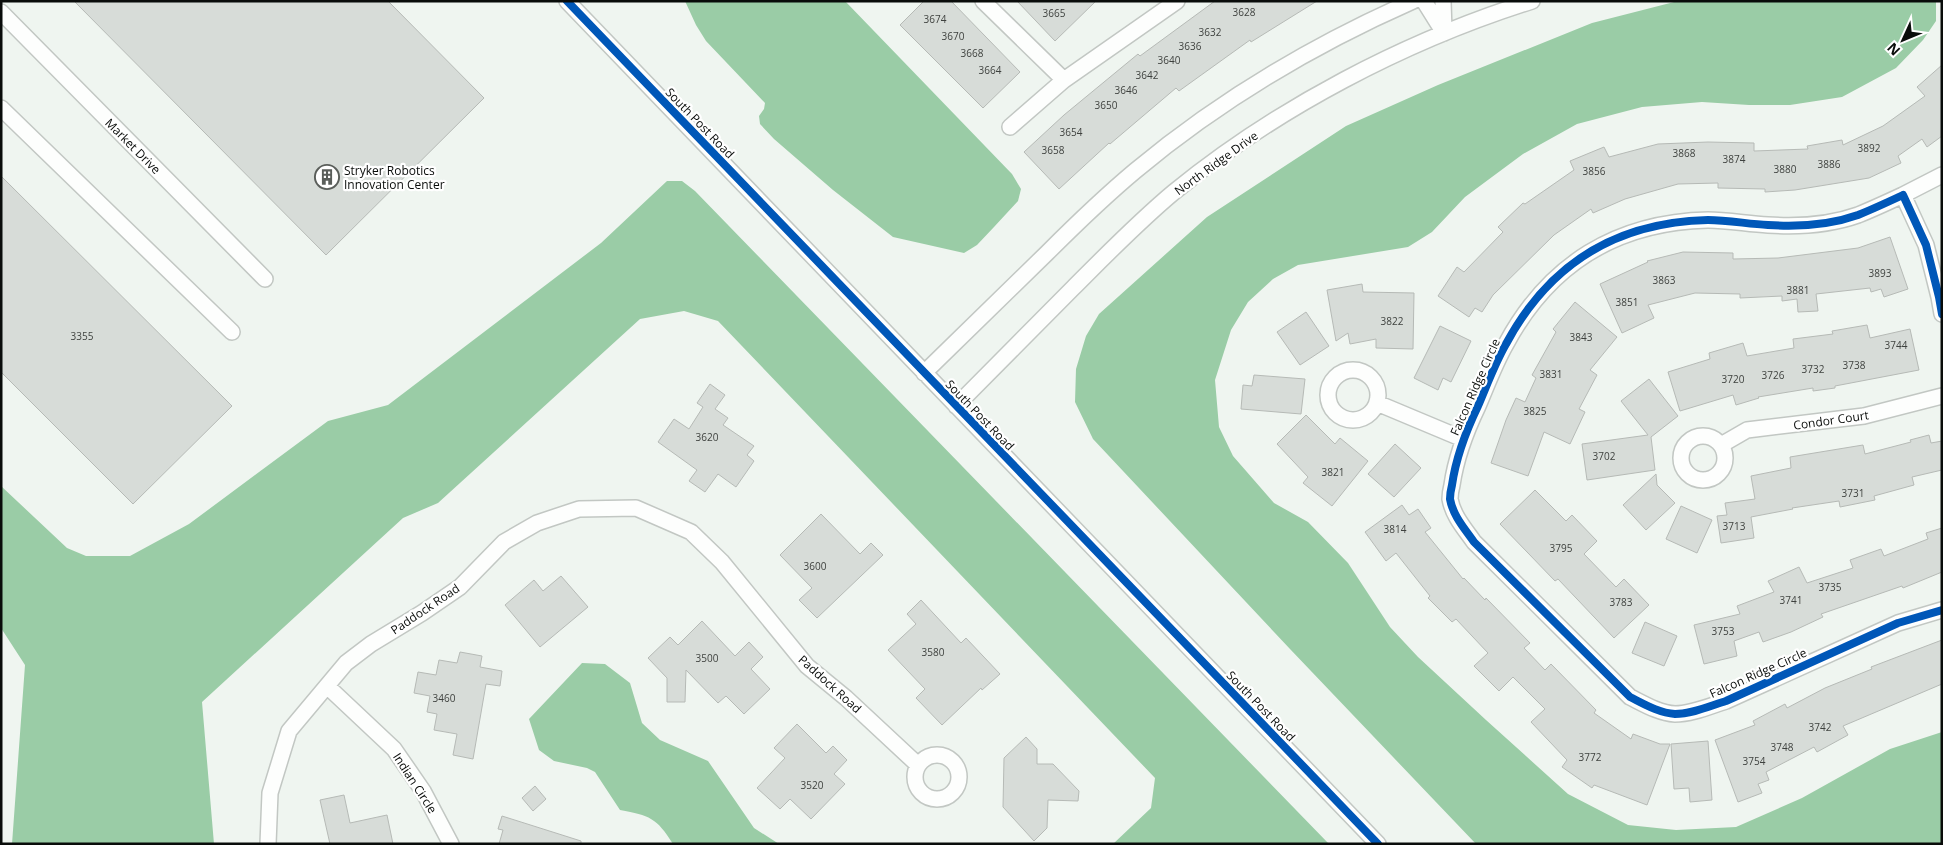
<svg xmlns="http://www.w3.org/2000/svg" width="1943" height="845" font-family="'Open Sans',sans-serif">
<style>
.water{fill:#9acca6}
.building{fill:#d7dcd8;stroke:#b6bab6}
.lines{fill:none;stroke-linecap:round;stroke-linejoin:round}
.minor-casing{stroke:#c2c7c3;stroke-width:18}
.minor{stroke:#fdfefd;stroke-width:15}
.cycleway-casing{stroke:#fff;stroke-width:11}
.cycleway{stroke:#0057b8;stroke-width:8}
.labels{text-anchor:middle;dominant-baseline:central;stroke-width:4.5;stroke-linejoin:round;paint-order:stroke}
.number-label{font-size:10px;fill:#3e413e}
.street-label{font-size:12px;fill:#090c0a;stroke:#fff}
.poi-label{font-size:12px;fill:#090c0a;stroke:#fff;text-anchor:start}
</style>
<rect width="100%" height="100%" fill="#eff5f0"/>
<path class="water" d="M685,1H845L1012,174L1021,189L1018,201L994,227L977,245L964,253L893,237L833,190L774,139L760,124L759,116L764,109L765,103L706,41L696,25Z
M1678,1H1936V21L1923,40L1896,68L1842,97L1790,105H1749L1702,102L1642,107L1577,124L1523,154L1465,197L1432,232L1408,247L1298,265L1273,279L1248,302L1231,330L1215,380L1219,427L1233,456L1274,503L1308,522L1348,563L1390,627L1418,657L1486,720L1568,794L1628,825L1676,830L1736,827L1802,798L1890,749L1942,732V844H1476L1290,649L1093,439L1075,402L1076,369L1086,336L1099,314L1207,217L1346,126L1438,85L1592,23Z
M667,181H682L695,191L1329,844H1113L1151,808L1155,778L718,321L684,311L640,319L438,503L403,518L202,702L214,844H12L25,665L1,628V486L67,548L86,556H130L189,524L328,421L388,405L601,243Z
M582,663L605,664L630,683L642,723L660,740L708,761L754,828L779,844H673C656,817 650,816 620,810L595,772L587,768L554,761L539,750L529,719Z"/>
<path class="building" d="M74,1H388L484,98L326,255Z
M924,1H951L1020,72L983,108L900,25Z
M1017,1H1096L1055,41Z
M1215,1H1317L1251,42L1250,40L1179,91L1176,88L1110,144L1109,143L1059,189L1024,152L1064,115L1138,54L1140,56Z
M1942,65V136L1927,147L1922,139L1898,156L1901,163L1869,178L1795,190L1765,192V189L1718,188V183L1678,184L1625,199L1593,213L1591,209L1554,235L1493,295L1482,312L1475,308L1469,317L1438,296L1457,267L1464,272L1503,232L1498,227L1523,203L1525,204L1574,170L1570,161L1604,147L1609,157L1658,144L1708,142L1754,143V151L1808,149L1807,146L1842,140L1843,145L1883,126L1925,96L1917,87Z
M1,176L232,406L133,504L1,372Z
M1890,237L1908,289L1884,297L1881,289L1871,292L1870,288L1816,294L1818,311L1798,312L1797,299L1782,301V296L1740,298V294L1695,293L1648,305L1654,318L1622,333L1600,284L1648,262L1647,261L1683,252L1733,253V259L1778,258L1858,248Z
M1362,284L1363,292L1414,293L1413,349L1376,348V339L1350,344L1348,333L1336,341L1327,290Z
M1575,302L1617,337L1590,370L1597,375L1579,409L1585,412L1570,444L1544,432L1528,476L1491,463L1506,420L1516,398L1525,402L1536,378L1532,375L1556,332L1553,329Z
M1306,312L1329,346L1300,365L1277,332Z
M1867,325L1870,338L1910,329L1919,370L1835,386V388L1813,391V388L1758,397L1759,398L1736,405L1733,395L1680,411L1668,372L1710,359L1709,353L1743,343L1747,356L1794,348L1793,339L1833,334L1832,331Z
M1440,326L1471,341L1451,382L1443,378L1438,390L1414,378Z
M1254,375L1305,379L1301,414L1241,409L1243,385L1252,386Z
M1649,379L1678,416L1651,437L1655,470L1587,480L1582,444L1648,435L1621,401Z
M710,384L725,395L715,409L728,418L723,425L754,446L747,455L754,461L736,487L718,474L705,492L689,481L697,470L658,442L674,419L689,429L703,407L697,403Z
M1306,415L1335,444L1340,438L1368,461L1332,506L1303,483L1308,477L1277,444Z
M1929,435L1931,443L1942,441V470L1912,477L1914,485L1874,496L1875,500L1840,507L1839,501L1792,508L1793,509L1751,517L1754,538L1721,543L1717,516L1727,515L1725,503L1755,499L1751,476L1791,468L1790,457L1863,445L1865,454L1911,442L1910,440Z
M1395,444L1421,468L1394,497L1368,474Z
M1656,474L1657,485L1675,503L1646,530L1623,505Z
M1535,490L1566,521L1572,515L1597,541L1584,554L1616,587L1624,579L1649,605L1614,638L1558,579L1555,581L1500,524Z
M1402,505L1409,515L1418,509L1431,528L1425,532L1463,579L1464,578L1485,600L1486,598L1530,643L1524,648L1545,670L1551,664L1596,710L1594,713L1631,739L1633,734L1660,744H1670L1647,805L1594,785L1592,788L1562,767L1567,760L1531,722L1545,709L1513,677L1499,691L1474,666L1488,653L1456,619L1452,622L1428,598L1430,596L1396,553L1386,561L1365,532Z
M1681,506L1712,520L1697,553L1666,539Z
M821,514L860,554L871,543L883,555L817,618L799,600L812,588L780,555Z
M1942,528V572L1903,588L1902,586L1821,614L1823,617L1791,632L1763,642L1759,632L1734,641L1737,656L1704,664L1694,625L1740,614L1737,606L1774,592L1768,581L1799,567L1807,583L1853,568L1850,560L1881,549L1884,556L1928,539L1926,533Z
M561,576L588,607L540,647L505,605L534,580L543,591Z
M921,600L961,643L966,638L1000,674L982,690L981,688L942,725L916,698L925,689L888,650L916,624L907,614Z
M702,621L735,656L749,642L763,657L751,669L770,689L744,714L726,696L718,703L686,670L685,702H667V678L648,658L670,637L678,645Z
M1645,622L1677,636L1664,666L1632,653Z
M1942,640V684L1843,726L1848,735L1817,752L1814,747L1766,772L1769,780L1758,784L1762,793L1738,802L1715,740L1755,725L1753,721L1785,704L1787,708L1825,688L1872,669L1871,667Z
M460,652L482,656L480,667L502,671L500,686L486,684L473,759L453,755L457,734L434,730L437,714L427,712L430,696L414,693L418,672L436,675L439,660L457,663Z
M797,724L826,753L833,746L847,760L834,774L845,784L811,819L790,799L780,809L757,788L785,758L774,748Z
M1026,737L1037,749V764H1053L1079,791L1078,801L1048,800L1047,828L1034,841L1003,807L1004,758Z
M1708,741L1712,800L1690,802L1689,788L1674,789L1671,744Z
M535,786L546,799L533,811L522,798Z
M344,795L350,823L387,815L393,844H330L320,800Z
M502,816L581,841V844H499L503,830L498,829Z"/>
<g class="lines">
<defs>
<path id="minor" d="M567,1L1378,844
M983,1L1064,80
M1424,1L1444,33
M1443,1L1444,32
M1,12L265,279
M1,108L232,332
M1010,127L1064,80L1177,1
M1903,195L1942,175
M1942,314L1939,297L1926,245L1903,195C1888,202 1873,209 1858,215C1830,225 1798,227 1768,225C1748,224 1728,220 1708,220C1617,222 1549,264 1506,344C1495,363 1487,385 1478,406C1466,431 1456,457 1452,485C1451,489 1450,495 1450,499C1453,516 1465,529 1474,542L1630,697C1644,704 1659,713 1675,714C1692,714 1710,706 1726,701L1898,623L1942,610
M1328 395a25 25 0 1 1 50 0a25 25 0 1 1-50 0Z
M924,373C965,333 1006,293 1047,253C1075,225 1104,197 1135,171C1219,101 1313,45 1413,1
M1377,403L1463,439
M956,406C995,367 1034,327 1073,288C1106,255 1138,222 1174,192C1277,108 1405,41 1532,1
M1681 458a22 22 0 1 1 44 0a22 22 0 1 1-44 0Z
M1721,445L1747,430L1864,416L1942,396
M327,686L394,749L423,791L451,844
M915 777a22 22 0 1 1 44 0a22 22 0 1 1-44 0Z
M268,844L270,793L289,731L346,663L371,644L422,613L460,587L504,542L537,523L579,509L636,508L691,532L722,562L807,666L846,698L918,765"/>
</defs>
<use href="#minor" class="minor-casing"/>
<use href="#minor" class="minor"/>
<defs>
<path id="cycleway" d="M567,1L1378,844
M1942,314L1939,297L1926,245L1903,195C1888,202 1873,209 1858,215C1830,225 1798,227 1768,225C1748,224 1728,220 1708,220C1617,222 1549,264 1506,344C1495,363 1487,385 1478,406C1466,431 1456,457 1452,485C1451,489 1450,495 1450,499C1453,516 1465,529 1474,542L1630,697C1644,704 1659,713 1675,714C1692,714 1710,706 1726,701L1898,623L1942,610"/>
</defs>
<use href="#cycleway" class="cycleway-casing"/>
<use href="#cycleway" class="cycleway"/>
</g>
<defs>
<symbol id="building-ring" viewBox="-11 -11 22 22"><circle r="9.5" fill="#fff" stroke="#5a5e5a" stroke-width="1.5"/><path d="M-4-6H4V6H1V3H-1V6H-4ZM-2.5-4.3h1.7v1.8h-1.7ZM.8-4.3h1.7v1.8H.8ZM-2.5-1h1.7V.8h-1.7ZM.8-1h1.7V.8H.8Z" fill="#5a5e5a"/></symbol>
</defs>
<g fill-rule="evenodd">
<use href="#building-ring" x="313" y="163" width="28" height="28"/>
</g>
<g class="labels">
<g class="number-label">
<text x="1244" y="12">3628</text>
<text x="1054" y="13">3665</text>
<text x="935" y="19">3674</text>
<text x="1210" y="32">3632</text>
<text x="953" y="36">3670</text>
<text x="1190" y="46">3636</text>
<text x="972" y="53">3668</text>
<text x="1169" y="60">3640</text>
<text x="990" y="70">3664</text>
<text x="1147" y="75">3642</text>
<text x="1126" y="90">3646</text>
<text x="1106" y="105">3650</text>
<text x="1071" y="132">3654</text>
<text x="1869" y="148">3892</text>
<text x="1053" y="150">3658</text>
<text x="1684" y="153">3868</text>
<text x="1734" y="159">3874</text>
<text x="1829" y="164">3886</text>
<text x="1785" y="169">3880</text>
<text x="1594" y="171">3856</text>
<text x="1880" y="273">3893</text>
<text x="1664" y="280">3863</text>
<text x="1798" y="290">3881</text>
<text x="1627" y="302">3851</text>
<text x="1392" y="321">3822</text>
<text x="82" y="336">3355</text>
<text x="1581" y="337">3843</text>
<text x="1896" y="345">3744</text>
<text x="1854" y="365">3738</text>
<text x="1813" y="369">3732</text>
<text x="1551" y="374">3831</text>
<text x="1773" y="375">3726</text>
<text x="1733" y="379">3720</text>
<text x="1535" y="411">3825</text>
<text x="707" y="437">3620</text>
<text x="1604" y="456">3702</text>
<text x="1333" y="472">3821</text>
<text x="1853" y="493">3731</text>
<text x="1734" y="526">3713</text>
<text x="1395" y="529">3814</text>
<text x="1561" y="548">3795</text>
<text x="815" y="566">3600</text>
<text x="1830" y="587">3735</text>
<text x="1791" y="600">3741</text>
<text x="1621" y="602">3783</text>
<text x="1723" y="631">3753</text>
<text x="933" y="652">3580</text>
<text x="707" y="658">3500</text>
<text x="444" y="698">3460</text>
<text x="1820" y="727">3742</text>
<text x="1782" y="747">3748</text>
<text x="1590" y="757">3772</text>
<text x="1754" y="761">3754</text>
<text x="812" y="785">3520</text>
</g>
<g class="street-label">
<text transform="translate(700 123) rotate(46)">South Post Road</text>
<text transform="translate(133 146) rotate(45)">Market Drive</text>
<text transform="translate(1216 163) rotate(-36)">North Ridge Drive</text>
<text transform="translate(1475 387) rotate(-66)">Falcon Ridge Circle</text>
<text transform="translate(980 415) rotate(46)">South Post Road</text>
<text transform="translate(1831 420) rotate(-8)">Condor Court</text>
<text transform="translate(425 609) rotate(-34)">Paddock Road</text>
<text transform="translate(1758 673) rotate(-24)">Falcon Ridge Circle</text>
<text transform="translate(830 684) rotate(42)">Paddock Road</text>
<text transform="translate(1261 706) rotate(46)">South Post Road</text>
<text transform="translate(415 783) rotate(57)">Indian Circle</text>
</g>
<g class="poi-label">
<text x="344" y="170">Stryker Robotics<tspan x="344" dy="14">Innovation Center</tspan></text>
</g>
</g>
<rect width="1943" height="845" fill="none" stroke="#090c0a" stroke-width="5"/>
<g transform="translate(1903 40) rotate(226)" stroke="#ffffff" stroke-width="4" paint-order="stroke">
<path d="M0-4L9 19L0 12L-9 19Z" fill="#090c0a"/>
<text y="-8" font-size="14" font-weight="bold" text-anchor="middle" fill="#090c0a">N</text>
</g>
</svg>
